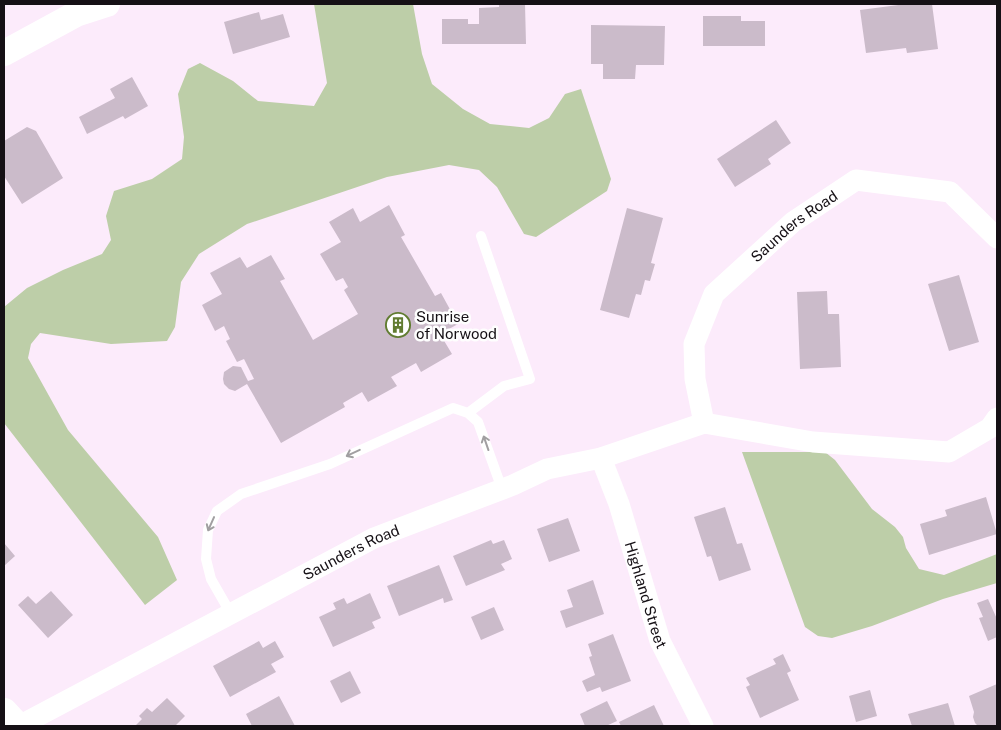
<svg xmlns="http://www.w3.org/2000/svg" width="1001" height="730" font-family="'Public Sans',sans-serif">
<style>
.green{fill:#bdcea8}
.building{fill:#cbbbca}
.lines{fill:none;stroke-linecap:round;stroke-linejoin:round}
.service{stroke:#fff;stroke-width:10}
.minor{stroke:#fff;stroke-width:21}
.tertiary{stroke:#fff;stroke-width:26}
.secondary{stroke:#fff;stroke-width:28}
.oneway{stroke:#a19fa1}
.labels{text-anchor:middle;dominant-baseline:central;stroke-width:5;stroke-linejoin:round;paint-order:stroke}
.street-label{font-size:15px;fill:#151015;stroke:#fefefe}
.poi-label{font-size:15px;fill:#151015;stroke:#fefefe;text-anchor:start}
</style>
<rect width="100%" height="100%" fill="#fcebfb"/>
<path class="green" d="M314,4H413L422,54L432,84L463,109L490,124L529,128L549,118L565,94L581,89L611,179L607,191L536,237L524,234L497,187L479,170L449,165L387,177L247,224L199,254L181,282L175,327L167,341L111,344L40,333L31,344L28,358L68,430L158,537L177,580L145,605L4,423V307L27,288L63,270L102,254L111,240L106,216L114,191L152,179L182,159L184,137L178,94L188,69L200,63L233,81L258,101L314,106L327,83Z
M742,452H825L835,460L872,509L895,527L903,537L906,548L919,569L944,575L997,554V583L943,599L872,626L832,638L818,636L805,627Z"/>
<path class="building" d="M499,4H525L526,44H442V19H468V24H479V8L499,7Z
M906,4H932L938,49L907,53L906,48L866,53L860,10Z
M259,12L261,20L283,14L290,37L233,54L224,22Z
M703,16H741V21H765V46H703Z
M591,25L665,26L664,65H636L635,79H603V64H591Z
M132,77L148,106L125,119L123,116L87,134L79,117L115,98L110,89Z
M776,120L791,143L768,159L771,164L735,187L717,159Z
M27,127L36,131L63,178L22,204L4,176V141Z
M389,205L405,235L401,237L435,296L441,293L458,324L440,334L452,354L421,372L416,363L391,377L397,386L368,402L362,392L343,403L345,407L281,443L247,384L235,391L229,389L224,384L223,379L224,372L233,366L241,367L248,381L254,379L244,359L237,362L226,341L230,339L224,326L215,331L202,305L222,294L210,273L240,257L247,268L271,255L285,279L280,281L313,340L358,314L344,290L348,287L343,278L336,281L320,254L341,242L329,222L353,208L360,222Z
M627,208L663,218L651,263L655,264L650,281L645,280L641,295L636,294L629,318L600,310Z
M959,275L979,342L949,351L928,284Z
M827,291L828,314H839L841,367L800,369L797,292Z
M986,497L997,534L929,555L920,524L947,516L945,510Z
M725,507L737,544L742,543L751,570L719,581L711,556L707,557L694,517Z
M568,518L580,551L549,562L537,529Z
M491,540L493,544L504,540L512,559L501,564L505,570L466,586L453,556Z
M4,543L15,556L4,566Z
M439,565L453,600L444,603L443,598L399,616L387,586Z
M593,580L604,614L566,628L560,611L573,607L567,590Z
M51,591L73,615L48,638L18,605L28,596L36,604Z
M370,593L381,618L372,622L375,628L333,647L319,617L336,609L333,603L344,598L347,604Z
M988,599L997,619V637L988,641L979,618L983,617L977,603Z
M494,607L504,630L481,640L471,617Z
M613,634L631,681L602,692L600,687L587,692L582,681L595,675L589,657L592,656L588,644Z
M259,641L263,648L275,641L284,657L271,664L276,672L230,697L213,666Z
M783,654L791,671L787,673L799,700L760,718L746,687L750,685L746,678L776,664L773,659Z
M350,671L361,693L341,703L330,681Z
M997,684V726H978L975,723L973,717L974,712L969,696Z
M870,690L877,716L856,722L849,696Z
M279,696L295,726H252L246,714Z
M167,698L185,716L175,726H135L142,719L139,716L147,708L152,712Z
M607,701L617,721L606,726H585L580,714Z
M948,703L955,726H912L908,714Z
M654,705L664,726H621L619,722Z"/>
<g class="lines">
<path class="service" d="M468,413L504,386L530,379L481,236
M231,614L211,579L206,559L208,530L217,511L241,494L330,464L453,408L468,413L478,422L502,489"/>
<g class="minor">
<path id="s1" d="M704,423L695,379L694,344L714,294L793,222L856,180L950,192L997,238"/>
<path id="s2" d="M601,458L619,504L660,641L703,726"/>
<path id="s3" d="M19,726L374,538L513,485L547,469L601,458L704,423L813,442L949,452L990,428L997,418"/>
</g>
<path class="tertiary" d="M4,53L76,14L107,4"/>
<path class="secondary" d="M4,712L17,726"/>
</g>
<defs><path id="oneway-shaft" d="M-6 0H5M1.5-3L5.5 0L1.5 3" fill="none" stroke-width="1.6" stroke-linecap="round" stroke-linejoin="round" transform="scale(1.25)"/></defs>
<g class="oneway">
<use href="#oneway-shaft" transform="translate(486 443) rotate(-109)"/>
<use href="#oneway-shaft" transform="translate(353 453) rotate(155)"/>
<use href="#oneway-shaft" transform="translate(211 524) rotate(114)"/>
</g>
<defs>
<symbol id="building-ring" viewBox="-11 -11 22 22"><circle r="9.5" fill="#fefefe" stroke="#617c31" stroke-width="1.5"/><path d="M-4-6H4V6H1V3H-1V6H-4ZM-2.5-4.3h1.7v1.8h-1.7ZM.8-4.3h1.7v1.8H.8ZM-2.5-1h1.7V.8h-1.7ZM.8-1h1.7V.8H.8Z" fill="#617c31"/></symbol>
</defs>
<g fill-rule="evenodd">
<use href="#building-ring" x="384" y="311" width="28" height="28"/>
</g>
<g class="labels">
<g class="street-label">
<text stroke="none"><textPath href="#s1" startOffset="239">Saunders Road</textPath></text>
<text stroke="none"><textPath href="#s3" startOffset="375">Saunders Road</textPath></text>
<text stroke="none"><textPath href="#s2" startOffset="144">Highland Street</textPath></text>
</g>
<g class="poi-label">
<text x="416" y="316">Sunrise<tspan x="416" dy="17">of Norwood</tspan></text>
</g>
</g>
<rect width="1001" height="730" fill="none" stroke="#151015" stroke-width="10"/>
</svg>
